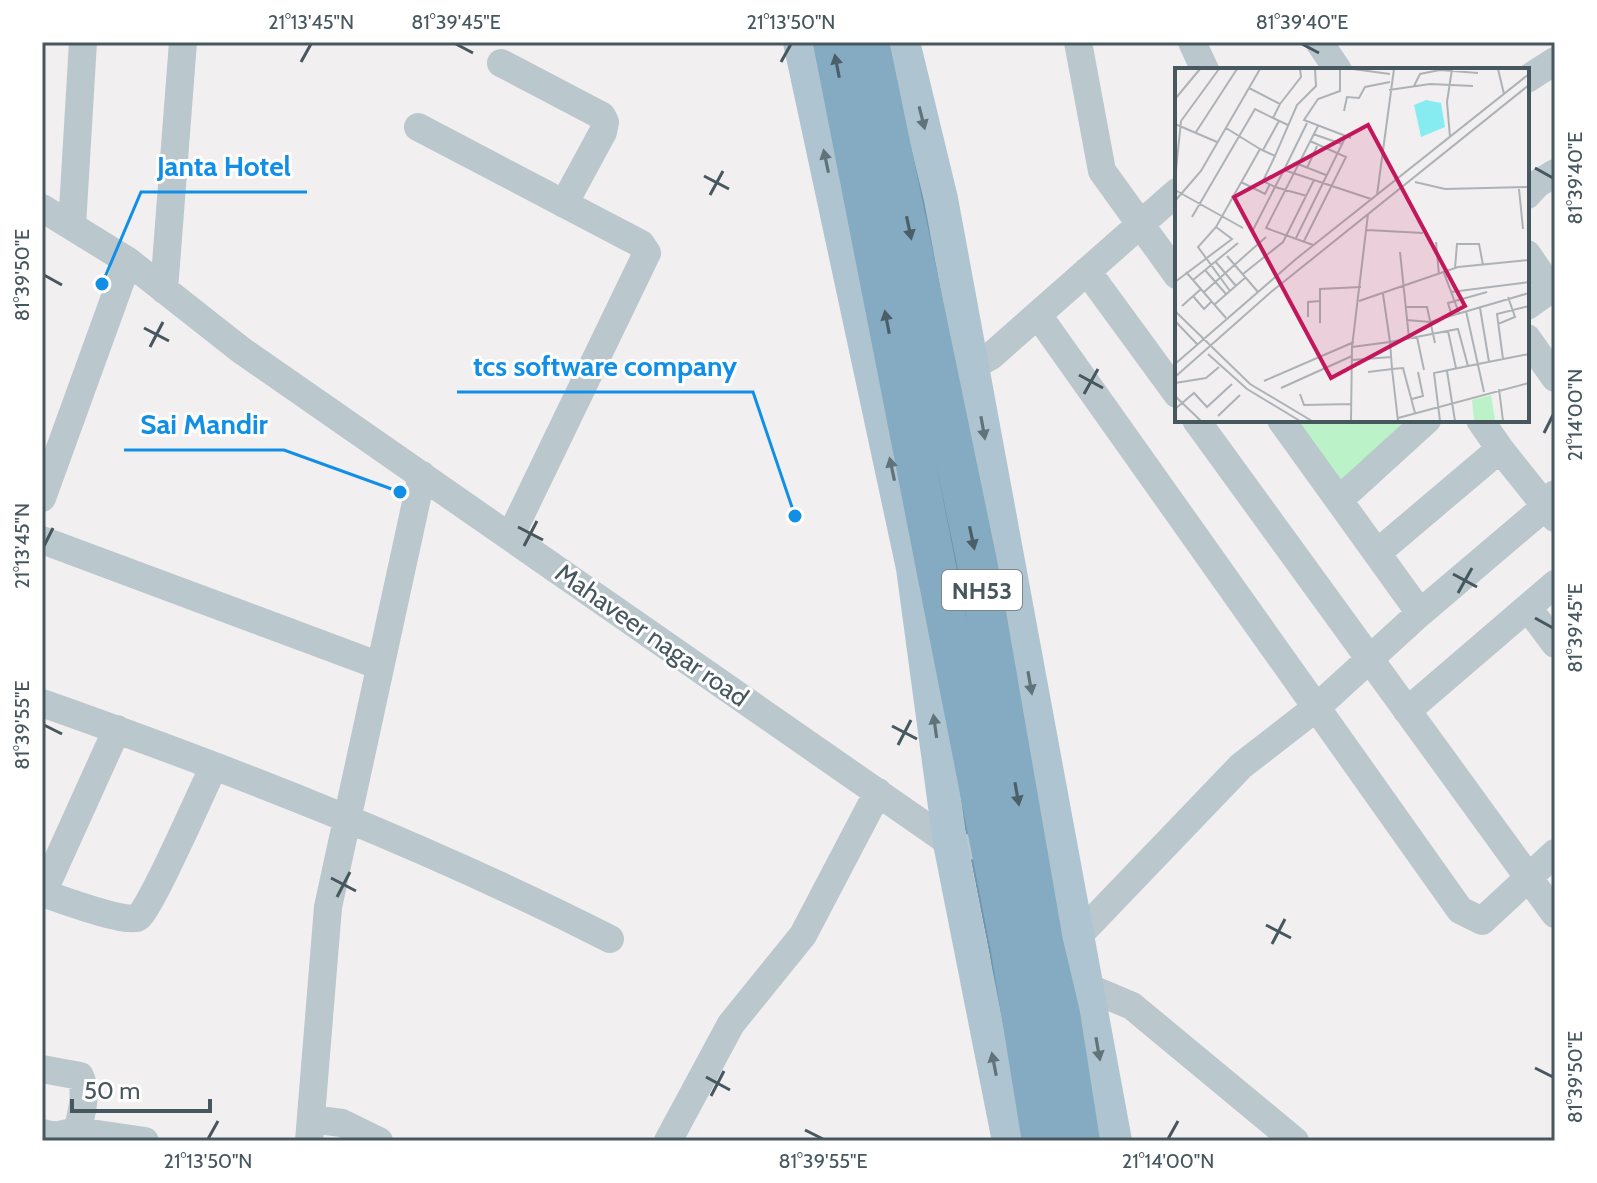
<svg xmlns="http://www.w3.org/2000/svg" width="1597" height="1183" font-family="Cabin,sans-serif">
<style>
.green{fill:#bbf2c8}
.lines{fill:none;stroke-linecap:round;stroke-linejoin:round}
.highway-casing{stroke:#6f96ad;stroke-width:44}
.minor{stroke:#bac7cd;stroke-width:28}
.major{stroke:#aec4d0;stroke-width:34}
.highway{stroke:#84abc1;stroke-width:40}
.oneway{fill:#4c5f68}
.oneway2{fill:#60727a}
.ticks{fill:none;stroke:#46575e;stroke-width:3}
.labels{text-anchor:middle;dominant-baseline:central;stroke-width:6;stroke-linejoin:round;paint-order:stroke}
.shield{fill:#fff;stroke:#7e898e;stroke-width:2}
.shield-label{font-size:24px;font-weight:bold;fill:#46575e}
.street-label{font-size:26px;fill:#46575e;stroke:#fff}
.inset-road{fill:none;stroke:#adb2b6;stroke-width:2}
.view{fill:#c2185b;fill-opacity:0.15;stroke:#c2185b;stroke-width:4}
.inset-edge{fill:none;stroke:#46575e;stroke-width:4}
.leader{fill:none;stroke:#118fe7;stroke-width:3}
.callout-dot{fill:#118fe7;stroke:#fff;stroke-width:3}
.callout-label{font-size:28px;text-anchor:middle;font-weight:bold;fill:#118fe7;stroke:#fff;stroke-width:6;stroke-linejoin:round;paint-order:stroke}
.neatline{fill:none;stroke:#46575e;stroke-width:3}
.ticks-label{font-size:20px;text-anchor:middle;fill:#46575e}
</style>
<rect width="100%" height="100%" fill="#f2eff0"/>
<path class="green" d="M1298,420H1424L1345,487Z"/>
<g class="lines">
<defs>
<path id="highway" d="M833,42L1011,950L1042,1141
M869,42L978,567L1043,942L1060,1014L1080,1141"/>
</defs>
<use href="#highway" class="highway-casing"/>
<path class="minor" d="M1078,42L1102,171L1177,275
M1192,42L1205,70
M1319,42L1338,70
M501,63L602,116L605,122L603,132L564,204
M1527,79L1555,61
M418,127L641,244L647,253L510,537
M1527,195L1537,184L1555,173
M42,208L128,261L241,350L950,843L964,848
M72,226L83,42
M1527,254L1551,289
M1087,271L1177,394
M164,290L183,42
M1527,306L1555,286
M1038,315L1460,910L1482,921L1555,853
M1527,338L1555,378
M972,366L991,356L1177,192
M1196,420L1555,914
M1281,420L1420,613
M1480,420L1500,449L1555,518
M42,498L128,261
M1339,500L1427,420
M42,540L380,666
M1377,553L1500,449
M1529,609L1555,644
M42,703C235,771 427,846 610,939
M1407,711L1555,584
M42,880L50,877L117,729
M42,893C60,899 121,922 137,918C148,915 204,786 214,766
M1063,939L1077,937L1241,766L1317,707L1420,613L1546,506L1555,494
M1069,990L1087,987L1132,1006L1295,1141
M42,1069L80,1076C89,1095 79,1121 75,1141
M311,1119L342,1123L379,1141
M42,1133L55,1136L77,1131L145,1141
M309,1141L328,907L422,475
M668,1141L731,1024L803,935L878,792"/>
<path class="major" d="M800,42L913,568L950,843L1009,1141
M903,42L941,199L1115,1141"/>
<use href="#highway" class="highway"/>
</g>
<defs><path id="oneway-solid" d="M-6-.8H1V-3.2L6.5 0L1 3.2V.8H-6Z" transform="scale(2)"/></defs>
<g class="oneway">
<use href="#oneway-solid" transform="translate(837 66) rotate(-101)"/>
<use href="#oneway-solid" transform="translate(909 228) rotate(78)"/>
<use href="#oneway-solid" transform="translate(887 322) rotate(-101)"/>
<use href="#oneway-solid" transform="translate(972 538) rotate(78)"/>
<use href="#oneway-solid" transform="translate(1017 794) rotate(80)"/>
</g>
<g class="oneway2">
<use href="#oneway-solid" transform="translate(922 118) rotate(76)"/>
<use href="#oneway-solid" transform="translate(826 161) rotate(-102)"/>
<use href="#oneway-solid" transform="translate(983 428) rotate(80)"/>
<use href="#oneway-solid" transform="translate(892 469) rotate(-102)"/>
<use href="#oneway-solid" transform="translate(1030 683) rotate(80)"/>
<use href="#oneway-solid" transform="translate(935 726) rotate(-98)"/>
<use href="#oneway-solid" transform="translate(1098 1049) rotate(80)"/>
<use href="#oneway-solid" transform="translate(994 1064) rotate(-101)"/>
</g>
<path class="ticks" d="M456,44L473,53M1302,44L1319,53M301,62L311,44M781,62L791,44M1535,168L1553,178M704,176L729,189M710,195L723,171M44,275L62,285M144,328L169,341M150,347L163,322M1079,375L1103,388M1084,394L1098,369M1544,433L1553,415M518,527L543,540M44,546L53,528M524,546L537,521M1453,574L1477,587M1458,593L1472,568M1535,618L1553,628M44,725L62,734M892,726L917,739M898,745L911,720M331,878L356,891M337,897L350,872M1266,925L1291,938M1272,944L1285,919M1535,1068L1553,1077M706,1077L730,1090M711,1096L724,1071M805,1130L823,1139M208,1139L218,1121M1168,1139L1178,1121"/>
<g class="labels">
<rect class="shield" x="942" y="570" width="80" height="40" rx="6"/>
<g class="shield-label">
<text x="982" y="590">NH53</text>
</g>
<g class="street-label">
<text transform="translate(652 635) rotate(35)">Mahaveer nagar road</text>
</g>
</g>
<g transform="translate(1175 68)">
<rect width="354" height="354" fill="#f2eff0"/>
<path d="M316,327L320,352H299L297,332Z" fill="#bbf2c8"/>
<path d="M251,32L266,35L270,59L246,69L239,37Z" fill="#86ecf1"/>
<path class="inset-road" d="M165,1V23L143,31L129,52L176,70M178,1L215,6M323,1L329,26M239,18L245,6L265,2L303,5M74,20L105,36L98,50L113,57M214,22L255,16L298,18M0,31L25,1M105,36L126,9L125,1M169,43L172,29L184,30L190,19L215,14M0,56L42,74M51,60L85,81L41,159L23,179L55,223M21,64L62,1M138,66L167,76M275,69L272,34L277,1M85,81L100,88L122,37L141,18L140,1M88,82L104,53M100,88L88,113L100,119L109,102L196,131M123,96L151,107M132,100L143,76M1,102L6,53L44,1M109,102L132,55M66,114L90,126L95,116M240,114L270,121L354,119M344,121L348,161M0,122L68,160M202,127L219,1M0,133L26,103L85,1M17,149L80,41L98,50M192,162L248,165M77,164L100,119L132,128M121,170L171,68M129,173L171,89L135,73M261,174L264,207M138,177L91,160L143,58M225,184L234,270M52,188L83,224M40,193L61,218M280,200L282,176H304L308,197M30,202L51,226M11,204L51,250M269,205L284,245M68,206L108,174L139,112M18,212L63,175M0,214L57,171L41,159M29,224L91,169M276,224L354,214M208,226L215,274L283,261L293,298L354,286M18,228L29,241L37,233M184,233L283,199L354,192M40,236L71,209M7,238L26,221M230,239H252L260,275M305,240L314,294M0,243L75,316L137,353M291,243L309,324M277,248L273,235L312,224M133,249V234L145,233M231,252L255,254L354,225M0,253L22,276M145,255V221L186,219M323,256L340,249L333,229M273,263L281,300M242,269L249,302M177,279L215,274L217,301L228,300L240,345M33,286L72,321L125,353M328,291L322,246L354,238M177,292L216,289M0,296L121,191L354,6M272,303L280,353M193,304L217,301L223,353M0,309L96,224L354,17M89,313L179,274M0,315L31,310L44,299M106,320L177,288M324,321L328,353M125,326L129,337L177,336M0,328L26,353M237,331L248,328L243,304M0,341L19,325L32,339L57,316M43,348L65,327M223,350L354,315M176,353L177,279L193,146M265,353L259,305L293,298"/>
<path class="view" d="M193,57L290,238L156,310L59,129Z"/>
<rect width="354" height="354" class="inset-edge"/>
</g>
<path class="leader" d="M102 284L141 192H307M795 516L753 392H457M400 492L284 450H124"/>
<g class="callout-dot">
<circle cx="102" cy="284" r="8"/>
<circle cx="795" cy="516" r="8"/>
<circle cx="400" cy="492" r="8"/>
</g>
<g class="callout-label">
<text x="224" y="176">Janta Hotel</text>
<text x="605" y="376">tcs software company</text>
<text x="204" y="434">Sai Mandir</text>
</g>
<rect width="1597" height="1183" fill="none" stroke="#ffffff" stroke-width="88"/>
<path d="M72 1099v12h138v-12" fill="none" stroke="#46575e" stroke-width="4"/>
<text x="84" y="1099" font-size="24" fill="#46575e" stroke="#ffffff" stroke-width="6" paint-order="stroke">50 m</text>
<rect x="44" y="44" width="1509" height="1095" class="neatline"/>
<g class="ticks-label">
<text x="311" y="29">21°13'45"N</text>
<text x="456" y="29">81°39'45"E</text>
<text x="791" y="29">21°13'50"N</text>
<text x="1302" y="29">81°39'40"E</text>
<text transform="translate(1575 178) rotate(-90)" y="7">81°39'40"E</text>
<text transform="translate(22 275) rotate(-90)" y="7">81°39'50"E</text>
<text transform="translate(1575 415) rotate(-90)" y="7">21°14'00"N</text>
<text transform="translate(22 546) rotate(-90)" y="7">21°13'45"N</text>
<text transform="translate(1575 628) rotate(-90)" y="7">81°39'45"E</text>
<text transform="translate(22 725) rotate(-90)" y="7">81°39'55"E</text>
<text transform="translate(1575 1077) rotate(-90)" y="7">81°39'50"E</text>
<text x="208" y="1168">21°13'50"N</text>
<text x="823" y="1168">81°39'55"E</text>
<text x="1168" y="1168">21°14'00"N</text>
</g>
</svg>
